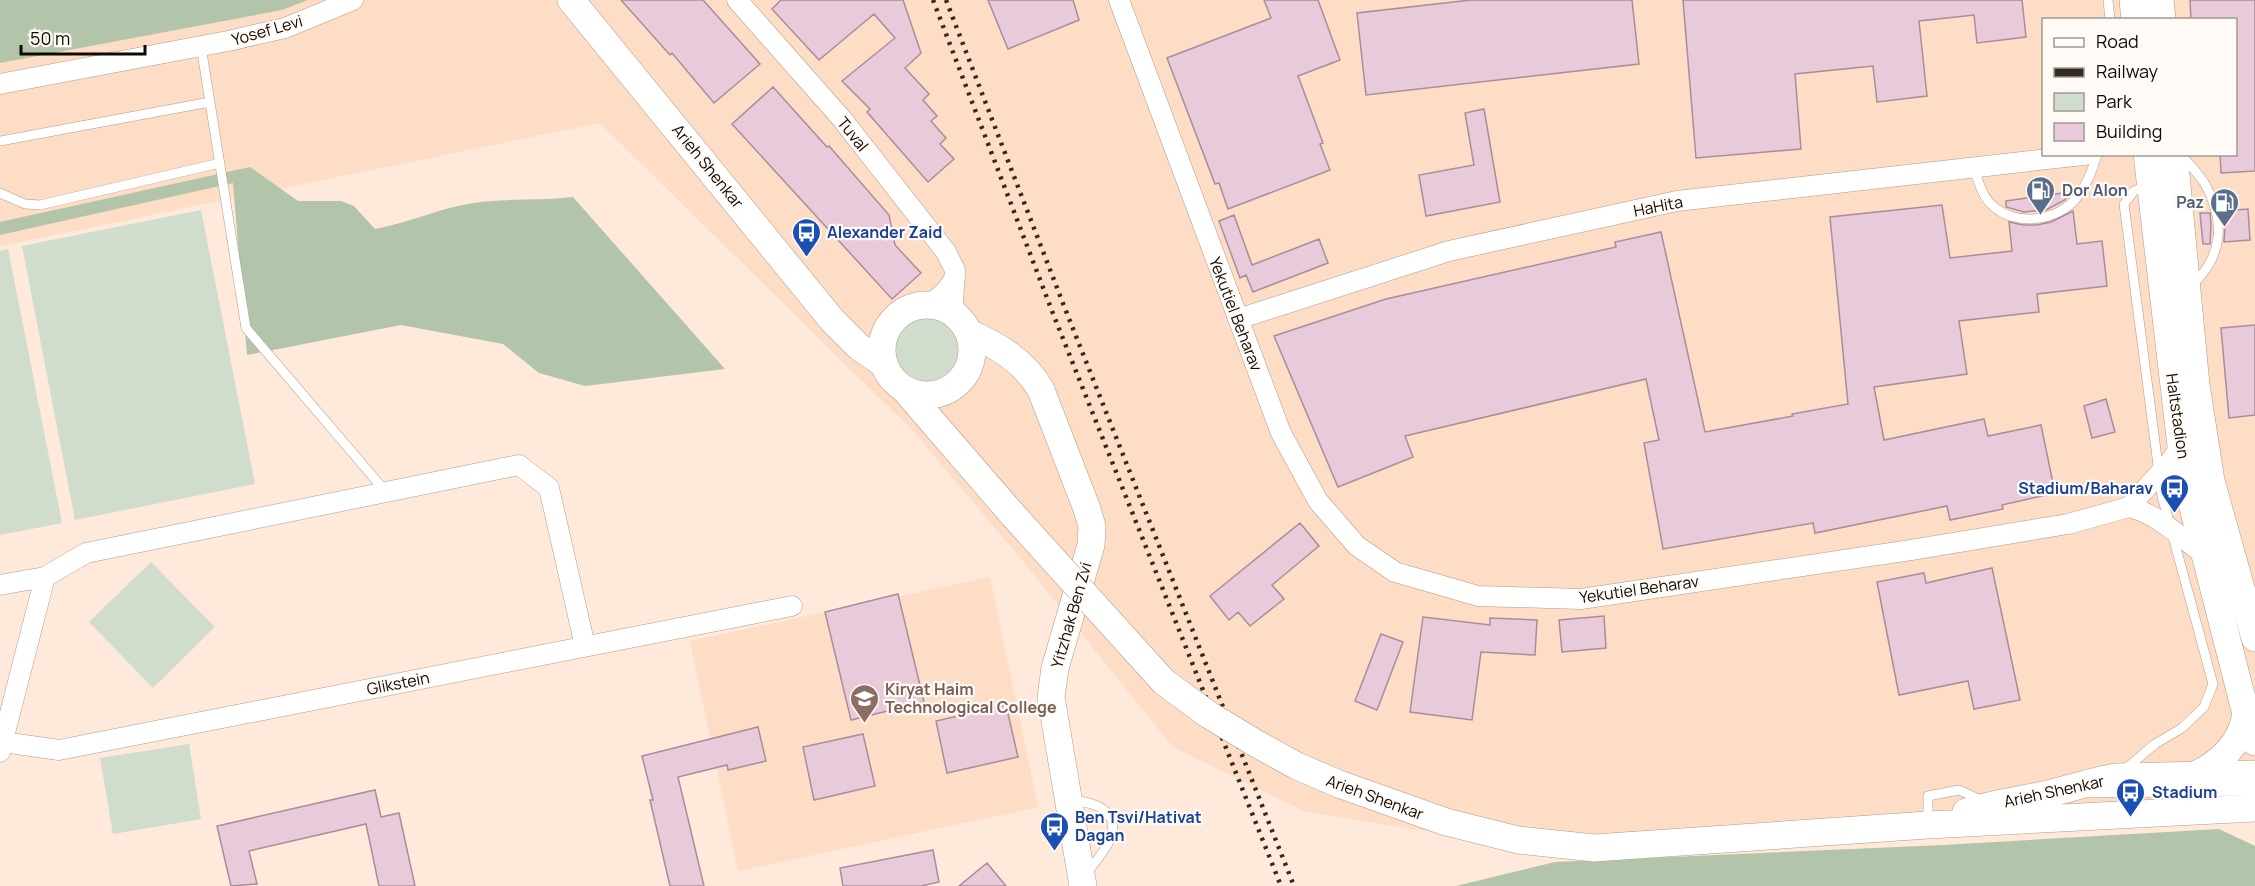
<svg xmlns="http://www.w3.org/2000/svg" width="2255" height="886" font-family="Manrope,sans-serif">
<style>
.built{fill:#fdddc5;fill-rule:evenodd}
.green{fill:#d0dccc}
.forest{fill:#b2c5ab}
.building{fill:#e9cada;stroke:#a88d9b;stroke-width:1.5}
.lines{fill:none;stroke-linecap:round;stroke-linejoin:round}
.lane-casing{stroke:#b29a88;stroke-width:10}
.street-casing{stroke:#b29a88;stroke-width:21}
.secondary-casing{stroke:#b29a88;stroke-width:28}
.lane{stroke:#fff;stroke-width:9}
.street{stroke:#fff;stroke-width:20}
.secondary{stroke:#fff;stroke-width:27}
.rail{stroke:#332a22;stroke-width:4.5;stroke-dasharray:3 6;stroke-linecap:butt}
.secondary-bridge-casing{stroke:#b29a88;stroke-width:28;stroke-linecap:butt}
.secondary-bridge{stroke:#fff;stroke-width:27}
.labels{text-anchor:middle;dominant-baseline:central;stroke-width:4.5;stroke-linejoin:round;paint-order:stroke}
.street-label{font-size:16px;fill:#110a04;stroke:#fffaf6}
.service-label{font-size:16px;font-weight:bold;fill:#4e5e75;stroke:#fffaf6;text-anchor:start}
.transit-label{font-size:16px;font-weight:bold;fill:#164399;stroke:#fffaf6;text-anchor:start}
.education-label{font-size:16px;font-weight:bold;fill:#785e54;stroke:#fffaf6;text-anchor:start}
</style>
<rect width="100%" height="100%" fill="#fee9da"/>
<path class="built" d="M0,0H2255V808L1527,848L1304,811L1173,747L1021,559L914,432L600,123L0,246ZM2044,20H2236V154H2044Z
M990,577L1038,807L738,871L690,641Z"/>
<path class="green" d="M201,210L255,484L75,520L22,246Z
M8,249L62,523L0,535V251Z
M892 350a36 36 0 1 1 72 0a36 36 0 1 1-72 0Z
M151,562L215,627L153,688L89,622Z
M189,744L201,819L113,834L100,758Z"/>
<path class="forest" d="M0,0H308L282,10L0,63Z
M250,167L298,201H341L354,206L375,229C409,223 439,208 474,203C507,198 540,201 573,197L725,369L585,386L539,373L503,344L401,325L247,355L233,183L0,235V222Z
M2219,829L2255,846V886H1456L1555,862L1943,845Z"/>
<path class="building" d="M621,0H703L760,64L714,103L672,53L670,55Z
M781,0H903L921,53L905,68L929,94L923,100L937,116L931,121L946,138L940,144L954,159L928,182L867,112L870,109L842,81L895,38L874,14L819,60L772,9Z
M988,0H1073L1079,20L1008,49Z
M1264,0H1318L1340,60L1298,76L1323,143L1320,144L1330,170L1228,209L1219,183L1215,184L1167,58L1271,18Z
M1471,0H1632L1639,64L1366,95L1357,13Z
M1683,0H2022L2026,37L1977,43L1974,15L1919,21L1927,96L1877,102L1873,66L1795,74L1801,149L1696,158Z
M2190,0H2255V171L2221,173L2220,154H2235V20H2191Z
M773,87L827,147L829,146L889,215L895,245L921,273L892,299L732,124Z
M1484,109L1500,202L1426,216L1419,175L1474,165L1465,113Z
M2070,192L2065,200L2046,210L2024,212L2006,207V201Z
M1942,205L1950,258L2012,251L2009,222L2023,225H2037L2051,222L2073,211L2077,244L2102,241L2107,286L2037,294L2039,312L1959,321L1967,374L1874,387L1884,440L1984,419L1988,436L2041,425L2055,493L2002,505L2003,509L1950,520L1947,506L1815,533L1813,523L1663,549L1644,443L1659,440L1646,379L1405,436L1413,457L1338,487L1274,336L1386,299L1616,247L1615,242L1661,232L1705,432L1793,416L1792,414L1848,404L1830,217Z
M2248,209L2250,240L2224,242L2225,225L2223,211Z
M2200,213H2210L2211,225L2210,244H2203Z
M1234,215L1252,265L1319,239L1328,263L1253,292L1246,275L1240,278L1219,221Z
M2255,325V415L2229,418L2221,328Z
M2106,399L2115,432L2092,438L2084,406Z
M1300,523L1319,546L1272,585L1284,599L1250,626L1238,612L1229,620L1210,596Z
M1992,568L2020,700L1974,709L1968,681L1899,695L1877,582L1924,573L1926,583Z
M898,594L924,702L851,720L825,612Z
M1604,616L1606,648L1562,652L1559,620Z
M1423,617L1490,625V618L1537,620L1535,655L1481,652L1472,720L1410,712Z
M1381,634L1403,642L1377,710L1355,701Z
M1006,705L1018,757L947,773L936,721Z
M758,727L766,761L728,770L727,765L678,777L704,886H670L650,800H653L642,756Z
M863,734L875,786L814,800L803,747Z
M375,790L381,817L399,813L415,886H379L366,824L249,851L257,884L231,886L217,826Z
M933,850L939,882L921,886H843L840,868Z
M987,863L1006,886H959Z"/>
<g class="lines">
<defs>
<path id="lane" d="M2108,0L2110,20
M201,46L246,328L386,492
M0,141L210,102
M2181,155C2189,164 2199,174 2205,184C2226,221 2223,257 2191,286
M1974,168C1978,180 1982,196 1992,205C2014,227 2059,222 2078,196C2087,184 2093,169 2097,154
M0,193L25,204L40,205L220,163
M2123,771L2155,744L2182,728L2204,707L2213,684L2162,496L2124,204L2134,191L2147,185
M2092,793L2255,791
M1073,800C1083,802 1096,803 1104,810C1128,829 1097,859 1085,875
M1928,823V796L1959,790L1983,801"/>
<path id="street" d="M737,0L842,119L946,252L955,270L953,301L956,315
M1119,0L1281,433L1318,501L1357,546L1395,572L1478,596L1581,599L1911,550L2068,524L2129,507C2158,514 2183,539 2207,557
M0,84L228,41L285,28L353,0
M924,305C938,301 948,290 955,277
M1238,319L1449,251L1677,201L2092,154
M2129,507L2169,463L2181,446
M0,585L45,577L86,553L519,465L549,488L585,646
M3,742L59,750L792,606
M0,752L45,577"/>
<path id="secondary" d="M571,0L832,320L859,347L884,364
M2133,0L2135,20
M2160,0L2162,20
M2147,154L2181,446L2190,496L2246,714L2255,742
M2174,154L2196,385L2211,481L2255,638
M882 350a45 45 0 1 1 90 0a45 45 0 1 1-90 0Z
M969,333C999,346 1025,362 1041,390L1087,509L1092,526L1091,545L1055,668L1051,697L1083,886
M905,390L1013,515
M2195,775C2221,763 2241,743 2246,714
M1339,784L1446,822L1518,840L1594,848L1928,825L2255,808
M1966,812C1993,803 2021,800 2048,794C2071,788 2093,781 2116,777L2255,774"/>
</defs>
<use href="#lane" class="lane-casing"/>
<use href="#street" class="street-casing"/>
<use href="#secondary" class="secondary-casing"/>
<use href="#lane" class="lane"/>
<use href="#street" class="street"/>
<use href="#secondary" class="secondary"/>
<path class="rail" d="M933,0L1052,311L1281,886
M946,0L1064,306L1294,886"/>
<defs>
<path id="secondary-bridge" d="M1013,515L1164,682L1209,715L1257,744L1297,766L1339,784"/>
</defs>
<use href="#secondary-bridge" class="secondary-bridge-casing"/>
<use href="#secondary-bridge" class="secondary-bridge"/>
</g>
<defs>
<symbol id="fuel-pin" viewBox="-11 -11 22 30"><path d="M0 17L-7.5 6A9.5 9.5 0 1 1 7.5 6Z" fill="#5c6f8a" stroke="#fffaf6"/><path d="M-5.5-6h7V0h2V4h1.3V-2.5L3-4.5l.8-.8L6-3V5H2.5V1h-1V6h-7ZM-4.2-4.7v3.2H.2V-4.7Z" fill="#fff"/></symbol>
<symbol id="bus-pin" viewBox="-11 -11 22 30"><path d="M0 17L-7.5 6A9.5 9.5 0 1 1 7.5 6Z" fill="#1a4fb4" stroke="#fffaf6"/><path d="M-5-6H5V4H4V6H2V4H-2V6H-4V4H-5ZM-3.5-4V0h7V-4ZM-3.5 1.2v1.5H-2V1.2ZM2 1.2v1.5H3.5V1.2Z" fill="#fff"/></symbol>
<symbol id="university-pin" viewBox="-11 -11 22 30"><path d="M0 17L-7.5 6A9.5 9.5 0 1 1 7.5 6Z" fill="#8d6e63" stroke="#fffaf6"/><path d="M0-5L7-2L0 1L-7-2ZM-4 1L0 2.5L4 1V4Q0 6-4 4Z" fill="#fff"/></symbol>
</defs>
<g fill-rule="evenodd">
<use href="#fuel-pin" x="2024" y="174" width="33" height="45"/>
<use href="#fuel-pin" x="2208" y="186" width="33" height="45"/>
<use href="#bus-pin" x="790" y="216" width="33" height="45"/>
<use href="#bus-pin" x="2158" y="472" width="33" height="45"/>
<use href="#university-pin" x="848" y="682" width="33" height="45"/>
<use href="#bus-pin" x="2114" y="776" width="33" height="45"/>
<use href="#bus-pin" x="1038" y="810" width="33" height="45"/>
</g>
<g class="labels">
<g class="street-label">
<text transform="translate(267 30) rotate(-16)">Yosef Levi</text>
<text transform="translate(853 134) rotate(51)">Tuval</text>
<text transform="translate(708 166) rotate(51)">Arieh Shenkar</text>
<text transform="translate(1658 206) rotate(-11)">HaHita</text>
<text transform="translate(1236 314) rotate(69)">Yekutiel Beharav</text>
<text transform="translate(2178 416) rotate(82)">HaItstadion</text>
<text transform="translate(1639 589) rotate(-8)">Yekutiel Beharav</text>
<text transform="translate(1071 615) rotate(-74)">Yitzhak Ben Zvi</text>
<text transform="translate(398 683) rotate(-11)">Glikstein</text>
<text transform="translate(2054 791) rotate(-12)">Arieh Shenkar</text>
<text transform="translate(1375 797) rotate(20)">Arieh Shenkar</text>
</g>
<g class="service-label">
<text x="2062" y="190">Dor Alon</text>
<text x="2204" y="202" text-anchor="end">Paz</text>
</g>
<g class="transit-label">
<text x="827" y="232">Alexander Zaid</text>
<text x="2153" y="488" text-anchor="end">Stadium/Baharav</text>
<text x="2152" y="792">Stadium</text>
<text x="1075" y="817">Ben Tsvi/Hativat<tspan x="1075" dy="18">Dagan</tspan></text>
</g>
<g class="education-label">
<text x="885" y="689">Kiryat Haim<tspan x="885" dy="18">Technological College</tspan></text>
</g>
</g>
<rect x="2042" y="18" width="195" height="138" fill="#fffaf6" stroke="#a09a95" stroke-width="1.5"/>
<rect x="2054" y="38" width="30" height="9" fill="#ffffff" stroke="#a09a95" stroke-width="1.5"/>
<text x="2096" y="48" font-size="18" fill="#110a04">Road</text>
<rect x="2054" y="68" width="30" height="9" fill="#332a22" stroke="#a09a95" stroke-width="1.5"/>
<text x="2096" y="78" font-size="18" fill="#110a04">Railway</text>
<rect x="2054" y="93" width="30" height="18" fill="#d0dccc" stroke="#a09a95" stroke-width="1.5"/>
<text x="2096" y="108" font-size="18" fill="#110a04">Park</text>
<rect x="2054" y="123" width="30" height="18" fill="#e9cada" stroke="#a09a95" stroke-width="1.5"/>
<text x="2096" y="138" font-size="18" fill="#110a04">Building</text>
<path d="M21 45v9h124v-9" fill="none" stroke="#110a04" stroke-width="3"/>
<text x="30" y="45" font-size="18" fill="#110a04" stroke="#fffaf6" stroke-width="4.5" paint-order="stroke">50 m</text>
</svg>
